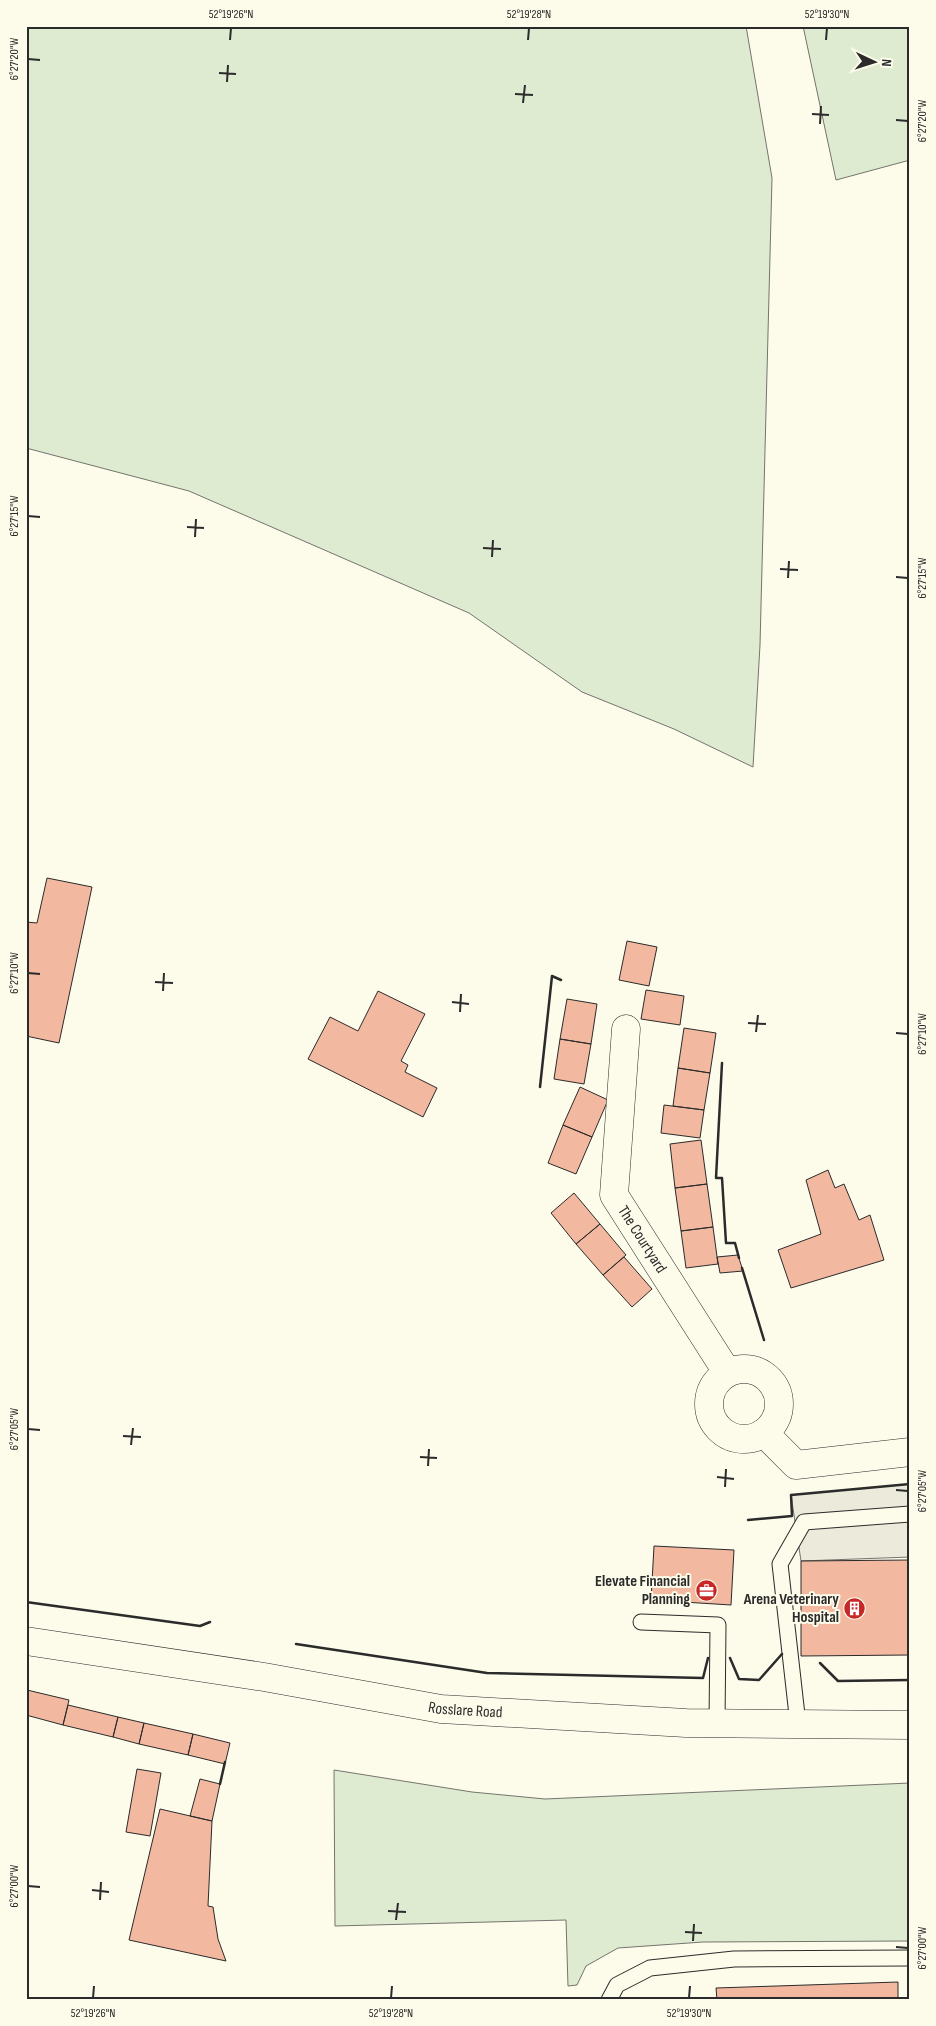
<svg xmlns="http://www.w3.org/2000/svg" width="936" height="2026" font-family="'Sofia Sans Condensed',sans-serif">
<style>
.green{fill:#deebd1;stroke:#74746e}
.parking{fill:#eceadb;stroke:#74746e}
.building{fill:#f2b8a0;stroke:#2b2b2b}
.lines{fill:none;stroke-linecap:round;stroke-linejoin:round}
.service-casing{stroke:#2b2b2b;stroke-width:17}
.minor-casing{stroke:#2b2b2b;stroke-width:29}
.secondary-casing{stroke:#2b2b2b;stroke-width:29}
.service{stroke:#fdfbea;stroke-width:15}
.minor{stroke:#fdfbea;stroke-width:28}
.secondary{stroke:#fdfbea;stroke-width:28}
.wall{stroke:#2b2b2b;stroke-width:2.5}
.ticks{fill:none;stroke:#2b2b2b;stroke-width:2}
.labels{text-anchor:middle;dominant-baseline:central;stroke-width:4;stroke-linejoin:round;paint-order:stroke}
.street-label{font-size:16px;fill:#2b2b2b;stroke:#fdfbea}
.poi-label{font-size:16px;font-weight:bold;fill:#2b2b2b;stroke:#fdfbea;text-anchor:end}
.neatline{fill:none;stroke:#2b2b2b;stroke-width:2}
.ticks-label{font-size:12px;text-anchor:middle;fill:#2b2b2b}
</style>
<rect width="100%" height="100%" fill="#fdfbea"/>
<path class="green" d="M26,26H746L772,178L760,645L753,767L674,729L582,692L469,613L189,491L26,448Z
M803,26H910V160L836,180Z
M334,1770L472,1792L545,1799L910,1783V1941L703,1942L618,1948L586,1966L577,1985L568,1986L566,1920L335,1926Z"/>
<path class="parking" d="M910,1484V1557L801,1561L791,1495Z"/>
<path class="building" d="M47,878L92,887L59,1043L26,1036V922L37,923Z
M627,941L657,947L649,986L619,980Z
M646,990L684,996L680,1025L641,1019Z
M378,991L425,1014L401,1061L408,1065L405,1072L437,1088L423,1117L308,1059L330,1017L358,1031Z
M567,999L597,1004L591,1044L560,1039Z
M684,1028L716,1033L710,1073L678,1068Z
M560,1039L591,1044L584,1084L554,1079Z
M678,1068L710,1073L704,1110L673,1106Z
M580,1087L608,1100L592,1137L563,1125Z
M664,1105L704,1110L700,1138L661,1133Z
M563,1125L592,1137L576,1174L548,1163Z
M701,1140L707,1184L675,1188L670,1144Z
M828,1170L835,1188L844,1184L859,1220L870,1215L884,1260L791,1288L778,1250L821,1234L806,1180Z
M707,1184L713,1227L681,1231L675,1188Z
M574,1193L600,1224L576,1244L551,1213Z
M600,1224L626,1255L603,1275L576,1244Z
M713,1227L718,1264L686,1268L681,1231Z
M738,1255L743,1271L720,1273L717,1257Z
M624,1257L652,1289L632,1307L603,1275Z
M654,1546L734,1550L731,1605L651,1600Z
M910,1560V1655L801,1656V1561Z
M27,1690L69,1700L63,1725L26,1715Z
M68,1705L118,1717L113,1737L63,1725Z
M118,1717L144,1723L139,1744L113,1737Z
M144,1723L193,1734L188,1755L139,1744Z
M193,1734L230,1743L225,1764L188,1755Z
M137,1769L161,1773L150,1836L126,1832Z
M200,1779L220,1784L212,1821L190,1816Z
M160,1809L212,1821L208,1906L213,1907L218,1939L226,1961L129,1940Z
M898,1982V2000H717L716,1988Z"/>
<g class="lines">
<defs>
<path id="service" d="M641,1622L718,1625L717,1724
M798,1724L780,1564L804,1522L910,1514
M609,2000L617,1985L650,1968L734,1959L910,1958"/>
<g id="minor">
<path id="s1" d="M626,1029L614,1195L727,1372"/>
<circle cx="744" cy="1404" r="35"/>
<path d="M764,1433L796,1465L910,1452"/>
</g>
<g id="secondary">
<path id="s2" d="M26,1641L264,1677L441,1709L686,1723L910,1725"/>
</g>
</defs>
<use href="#service" class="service-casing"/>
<use href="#minor" class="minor-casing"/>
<use href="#secondary" class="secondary-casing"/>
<use href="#service" class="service"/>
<use href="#minor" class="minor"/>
<use href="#secondary" class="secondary"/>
<path class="wall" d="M722,1063L716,1178H722L726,1243H735L739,1258
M540,1087L552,976L561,980
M742,1268L764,1340
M748,1520L792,1516L791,1495L910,1484
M26,1602L200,1626L210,1622
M296,1644L487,1673L703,1678L708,1658
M730,1658L739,1679L759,1680L782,1654
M820,1663L838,1681L910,1680
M220,1784L225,1762"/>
</g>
<path class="ticks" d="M230,40L231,28M528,40L529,28M826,40L827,28M28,59L40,60M219,73L236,74M227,82L228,65M515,94L533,95M523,103L525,85M812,114L829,115M896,120L908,121M820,124L821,106M28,516L40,517M187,527L204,528M195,537L196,519M483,548L501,549M492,557L493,540M780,569L798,570M896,577L908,578M788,578L789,561M28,973L40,974M155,982L173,983M163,991L164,973M452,1002L469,1004M460,1012L461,994M748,1023L766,1024M756,1032L758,1015M896,1033L908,1034M28,1429L40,1430M123,1436L141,1437M131,1445L133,1428M420,1457L437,1458M428,1466L429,1449M717,1477L734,1479M725,1487L726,1469M896,1490L908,1491M28,1886L40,1887M92,1890L109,1892M100,1900L101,1882M388,1911L406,1912M396,1920L398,1903M685,1932L702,1933M693,1941L694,1924M896,1947L908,1948M93,1998L94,1986M391,1998L392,1986M689,1998L690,1986"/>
<defs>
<symbol id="office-disc" viewBox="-11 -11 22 22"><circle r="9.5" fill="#c62828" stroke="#fdfbea"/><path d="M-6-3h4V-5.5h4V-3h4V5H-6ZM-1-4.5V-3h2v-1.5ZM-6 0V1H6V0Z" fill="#fff"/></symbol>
<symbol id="building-disc" viewBox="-11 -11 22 22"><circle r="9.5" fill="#c62828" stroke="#fdfbea"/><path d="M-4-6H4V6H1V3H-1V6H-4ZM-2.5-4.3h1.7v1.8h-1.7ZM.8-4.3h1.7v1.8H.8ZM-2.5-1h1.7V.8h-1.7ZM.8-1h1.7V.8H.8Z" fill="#fff"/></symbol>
</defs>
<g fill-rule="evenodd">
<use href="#office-disc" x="694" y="1578" width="25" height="25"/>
<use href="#building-disc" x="842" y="1596" width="25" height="25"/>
</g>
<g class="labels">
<g class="street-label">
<text stroke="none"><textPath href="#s1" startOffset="219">The Courtyard</textPath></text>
<text stroke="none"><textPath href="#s2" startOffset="445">Rosslare Road</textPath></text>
</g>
<g class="poi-label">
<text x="690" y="1581">Elevate Financial<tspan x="690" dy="18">Planning</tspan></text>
<text x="839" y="1599">Arena Veterinary<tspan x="839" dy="18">Hospital</tspan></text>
</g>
</g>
<rect width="936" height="2026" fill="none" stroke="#fdfbea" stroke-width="55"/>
<g transform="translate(874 62) rotate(94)" stroke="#fdfbea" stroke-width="4" paint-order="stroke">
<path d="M0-4L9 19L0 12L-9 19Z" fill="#2b2b2b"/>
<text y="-8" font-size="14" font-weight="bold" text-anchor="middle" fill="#2b2b2b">N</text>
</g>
<rect x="28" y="28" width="880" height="1970" class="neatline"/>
<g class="ticks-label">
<text x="231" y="18">52°19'26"N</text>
<text x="529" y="18">52°19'28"N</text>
<text x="827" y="18">52°19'30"N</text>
<text transform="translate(14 59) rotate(-90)" y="4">6°27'20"W</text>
<text transform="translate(922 121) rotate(-90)" y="4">6°27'20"W</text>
<text transform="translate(14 516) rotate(-90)" y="4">6°27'15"W</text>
<text transform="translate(922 578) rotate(-90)" y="4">6°27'15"W</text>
<text transform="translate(14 973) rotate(-90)" y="4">6°27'10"W</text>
<text transform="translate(922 1034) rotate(-90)" y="4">6°27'10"W</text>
<text transform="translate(14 1429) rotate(-90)" y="4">6°27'05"W</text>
<text transform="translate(922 1491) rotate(-90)" y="4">6°27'05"W</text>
<text transform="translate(14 1886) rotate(-90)" y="4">6°27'00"W</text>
<text transform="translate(922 1948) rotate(-90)" y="4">6°27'00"W</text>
<text x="93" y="2017">52°19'26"N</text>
<text x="391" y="2017">52°19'28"N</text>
<text x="689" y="2017">52°19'30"N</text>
</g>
</svg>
